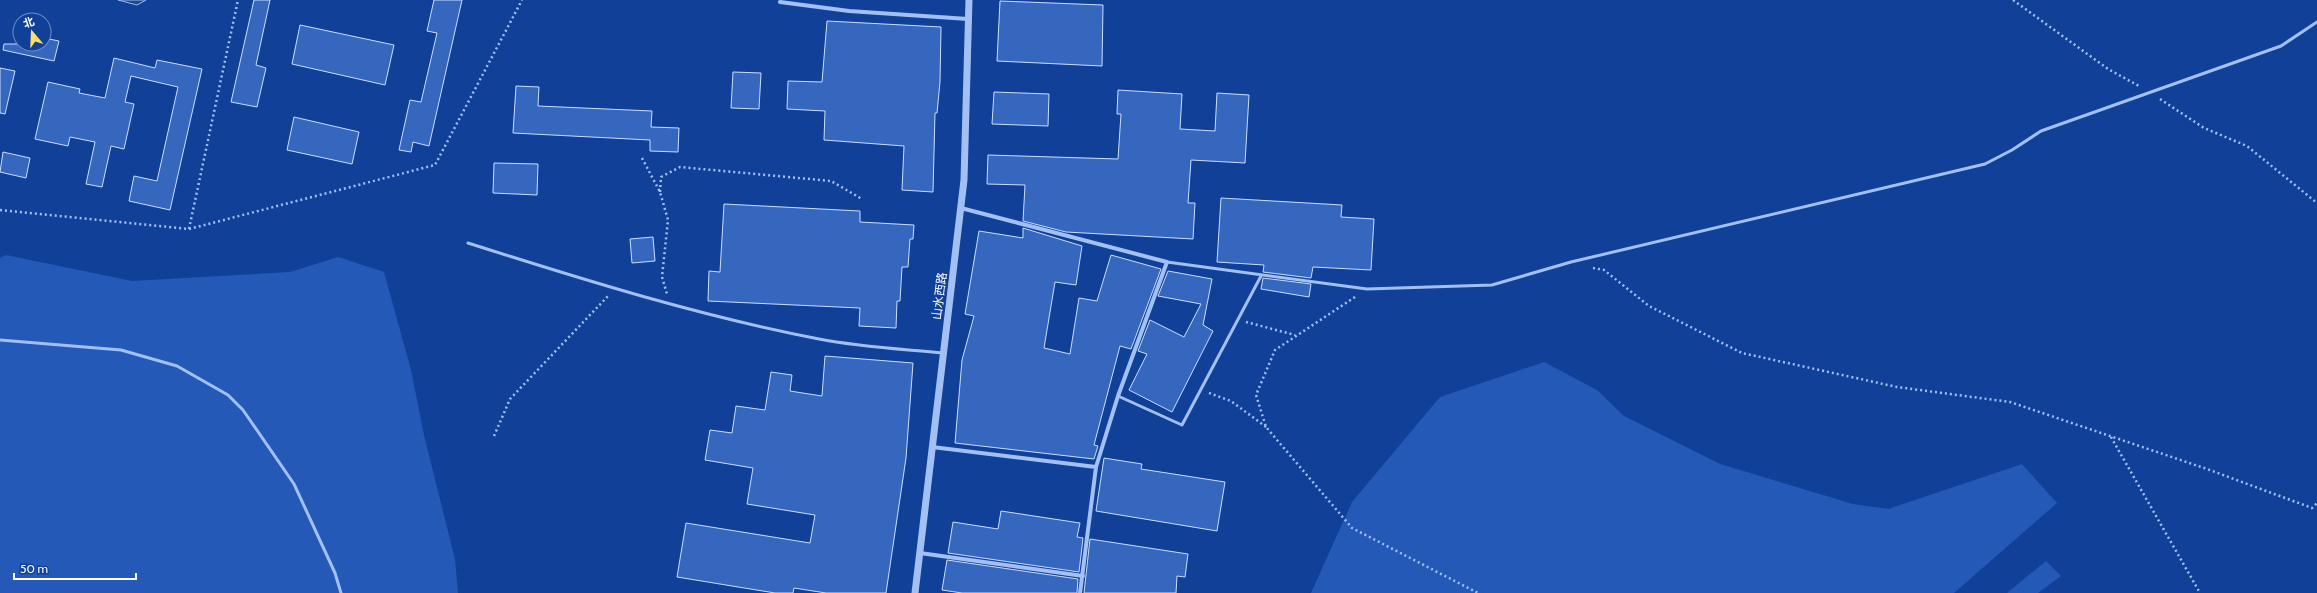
<svg xmlns="http://www.w3.org/2000/svg" width="2317" height="593" font-family="Cabin,'Noto Sans SC',sans-serif">
<style>
.green{fill:#2459b8}
.water{fill:#24478a;stroke:#95baf7}
.building{fill:#3567bf;stroke:#cbdefe}
.lines{fill:none;stroke-linecap:round;stroke-linejoin:round}
.path{stroke:#a3c0f4;stroke-width:2.5;stroke-dasharray:2 3;stroke-linecap:butt}
.service{stroke:#a3c0f4;stroke-width:3}
.minor{stroke:#a3c0f4;stroke-width:4}
.tertiary{stroke:#a3c0f4;stroke-width:7}
.labels{text-anchor:middle;dominant-baseline:central;stroke-width:4;stroke-linejoin:round;paint-order:stroke}
.street-label{font-size:12px;fill:#fff;stroke:#114099}
</style>
<rect width="100%" height="100%" fill="#114099"/>
<path class="green" d="M6,255L132,281L290,272L338,257L384,272L411,370L424,435L455,559L458,593H0V258Z
M1544,362L1597,390L1624,416L1720,464L1853,504L1888,509L2022,464L2057,503L1954,593H1311L1352,502L1440,397Z
M2046,561L2061,576L2038,593H2007Z"/>
<path class="water" d="M118,0H146L137,5Z"/>
<path class="building" d="M254,0H270L256,65L266,68L257,107L231,102Z
M434,0H462L429,146L413,142L411,152L399,150L410,100L421,102L437,33L427,31Z
M1000,1L1103,5L1102,66L997,61Z
M827,21L941,27L940,82L937,113H935L933,192L902,190L904,146L824,140L825,111L787,109L788,81L822,82Z
M300,25L394,45L385,85L292,64Z
M44,38L59,41L54,61L3,50L4,44H44Z
M114,58L155,68L157,60L202,69L170,210L129,201L134,176L157,181L178,87L131,76L125,102L134,104L124,149L111,146L102,187L86,184L95,142L70,137L68,146L35,139L48,82L80,89L79,93L105,98Z
M0,68L15,71L5,114L0,113Z
M733,72L761,73L759,109L731,108Z
M516,86L539,87L538,106L652,111L651,127L679,128L678,152L650,151V140L513,133Z
M1118,90L1182,94L1180,129L1215,131L1217,93L1249,95L1245,163L1191,160L1188,203H1195L1193,239L1066,232L1023,221L1025,185L987,184L988,155L1118,159L1121,114H1117Z
M994,92L1049,94L1048,126L992,124Z
M294,117L359,132L352,164L287,150Z
M3,152L30,158L26,178L0,172Z
M494,163L538,164L537,195L493,193Z
M1221,198L1342,205L1341,217L1374,219L1371,270L1313,267L1311,278L1263,272L1264,265L1217,262Z
M724,204L860,211V222L914,225L913,239H910L908,267H902L900,301H897L896,328L859,326L860,308L708,301L709,271L720,272Z
M1023,228L1082,246L1076,285L1055,282L1044,348L1070,354L1079,298L1097,301L1111,255L1161,269L1131,349L1120,346L1094,445L1098,446L1094,459L955,443L962,360L974,316L965,314L979,231L1023,238Z
M653,237L655,261L632,263L630,239Z
M1168,271L1212,279L1203,325L1213,331L1172,412L1129,390L1147,354L1138,351L1150,320L1184,337L1201,304L1158,296Z
M1263,278L1311,284L1309,297L1261,289Z
M825,356L913,363L906,458L886,593H826L794,588L793,593H775L677,577L686,523L810,543L815,515L747,504L753,468L705,460L710,430L732,433L736,406L765,410L771,372L792,375L790,391L822,396Z
M1104,458L1142,464L1141,469L1225,482L1217,531L1096,511Z
M1001,511L1080,523L1077,537L1083,538L1079,572L948,553L953,522L998,529Z
M1090,539L1188,554L1185,577L1177,576L1176,593H1084Z
M947,560L1078,579L1077,593H962L942,590Z"/>
<g class="lines">
<path class="path" d="M2013,0L2108,69L2139,86
M2160,99L2204,128L2247,146L2317,203
M642,158L660,192L668,220L662,277L667,294
M660,192L661,177L680,167L831,181L862,199
M0,210L189,229L435,165L522,0
M189,229L238,0
M1593,268L1604,270L1649,306L1742,353L1897,387L2010,402L2207,469L2312,508L2317,503
M1355,297L1275,350L1256,395L1266,427L1352,528L1478,593
M1246,322L1295,335
M1209,393L1231,401L1266,427
M494,436L510,399L609,295
M2111,437L2200,593"/>
<path class="service" d="M468,243C584,280 700,316 819,339C860,347 902,349 943,353
M1167,262L1367,289L1492,285L1571,262L1985,164L2012,150L2041,131L2281,46L2317,22
M0,340L121,350L177,366L228,395L243,410L294,484L335,573L341,593
M1118,396L1182,425L1261,276"/>
<path class="minor" d="M780,2L849,11L968,19
M961,208L1167,262L1118,396L1096,467
M932,447L1096,467L1080,593
M920,553L1083,576"/>
<path class="tertiary" d="M915,593L964,180L969,0"/>
</g>
<g class="labels">
<g class="street-label">
<text transform="translate(939 296) rotate(-83)">山水西路</text>
</g>
</g>
<g transform="translate(32 32) rotate(341)"><circle r="19" fill="#114099" stroke="#708cc2"/>
<path d="M0-3L7 15L0 10L-7 15Z" fill="#ffe066"/>
<text y="-6" font-size="11" font-weight="bold" text-anchor="middle" fill="#ffffff">北</text>
</g>
<path d="M14 573v6h122v-6" fill="none" stroke="#ffffff" stroke-width="2"/>
<text x="20" y="573" font-size="12" fill="#ffffff" stroke="#114099" stroke-width="3" paint-order="stroke">50 m</text>
</svg>
